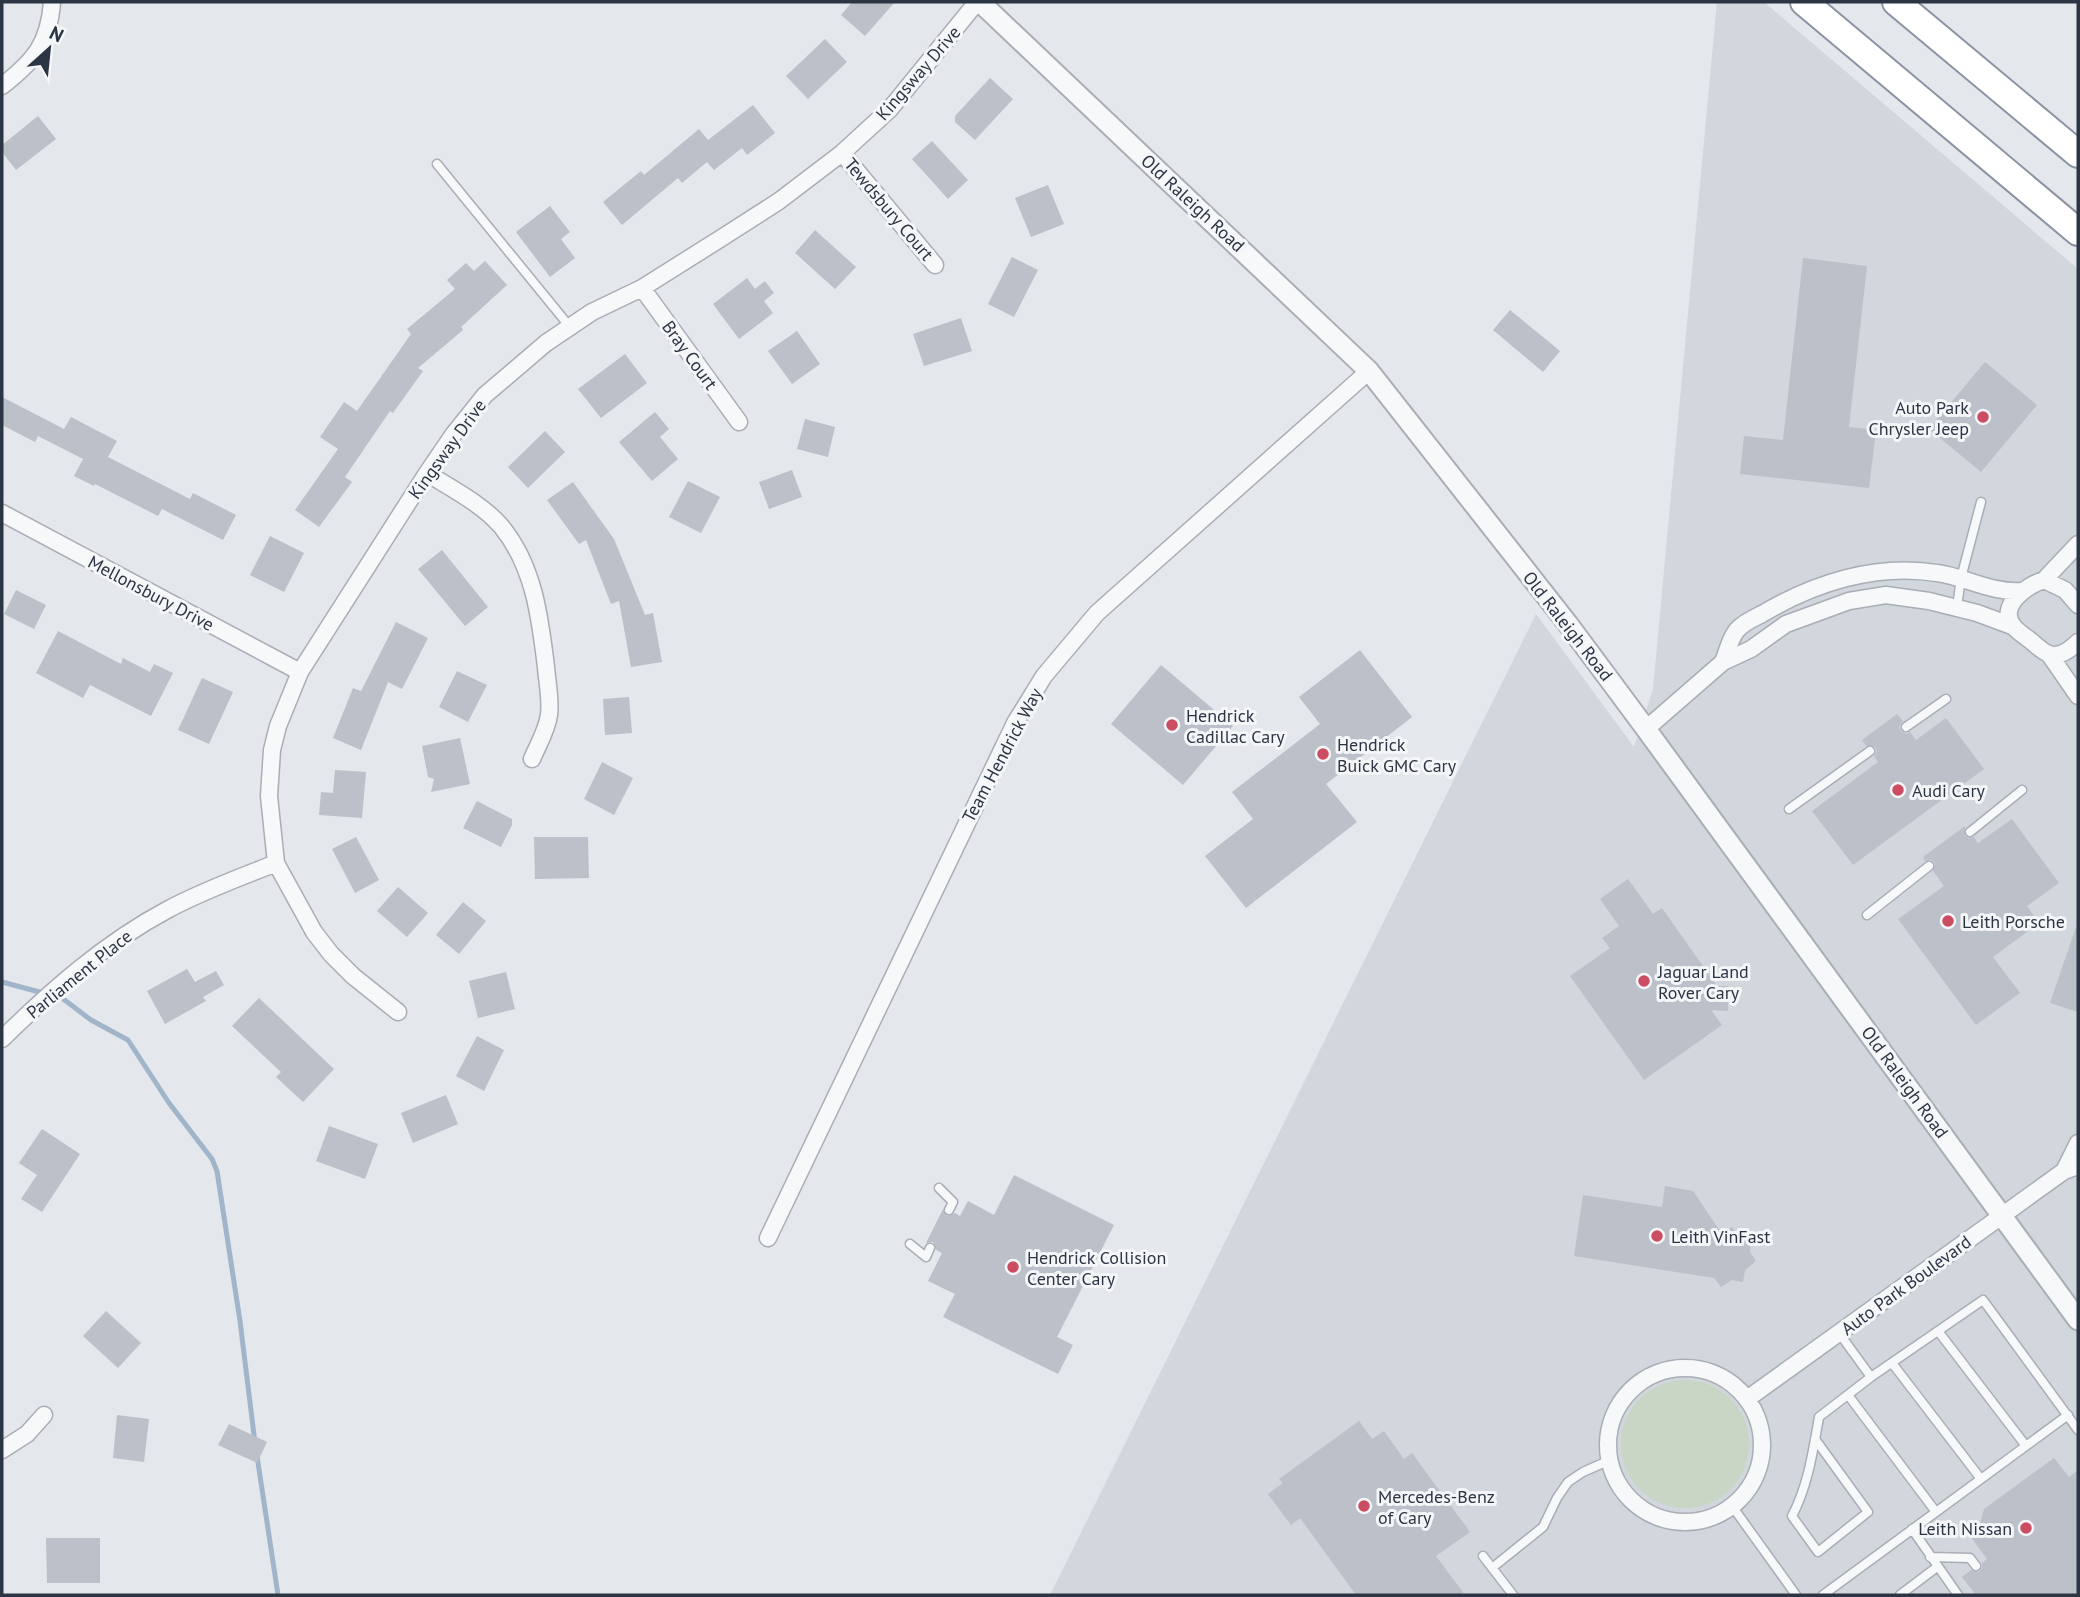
<svg xmlns="http://www.w3.org/2000/svg" width="2080" height="1597" font-family="'PT Sans',sans-serif">
<style>
.built{fill:#d2d6dd}
.green{fill:#c9d5c5}
.lines{fill:none;stroke-linecap:round;stroke-linejoin:round}
.stream{stroke:#a0b5ca;stroke-width:5}
.building{fill:#bbc0c9}
.service-casing{stroke:#a9aeb6;stroke-width:11}
.minor-casing{stroke:#a9aeb6;stroke-width:19}
.tertiary-casing{stroke:#a9aeb6;stroke-width:23}
.trunk-casing{stroke:#8b94a2;stroke-width:30}
.service{stroke:#f7f8fa;stroke-width:8}
.minor{stroke:#f7f8fa;stroke-width:16}
.tertiary{stroke:#f7f8fa;stroke-width:19}
.trunk{stroke:#fff;stroke-width:26}
.poi-dot{fill:#cc4d62;stroke:#f4f6f8;stroke-width:2.5}
.labels{text-anchor:middle;dominant-baseline:central;stroke-width:6;stroke-linejoin:round;paint-order:stroke}
.street-label{font-size:18px;fill:#2c3544;stroke:#f4f6f8}
.poi-label{font-size:18px;fill:#2c3544;stroke:#f4f6f8;text-anchor:start}
</style>
<rect width="100%" height="100%" fill="#e4e7eb"/>
<path class="built" d="M1717,2H1764L2078,269V1595H1050L1536,614L1634,747L1653,689Z"/>
<path class="green" d="M1621 1444a64 64 0 1 1 128 0a64 64 0 1 1-128 0Z"/>
<g class="lines">
<path class="stream" d="M2,982L62,998L91,1020L128,1040L169,1103L212,1159L217,1171L240,1321L255,1443
M257,1456L278,1595"/>
</g>
<path class="building" d="M852,2H895L865,36L841,15Z
M825,39L847,62L808,99L786,76Z
M990,78L1013,99L975,140L955,122V116Z
M753,105L775,133L747,155L742,148L714,170L707,162L682,183L678,178L622,225L603,202L641,171L644,175L699,129L708,140Z
M38,116L56,139L16,170L2,152V145Z
M932,141L968,180L948,199L912,159Z
M1048,185L1064,224L1031,237L1015,198Z
M550,206L570,232L561,239L575,258L550,277L516,232Z
M815,230L856,267L835,289L795,253Z
M1012,257L1038,270L1014,317L988,304Z
M1803,258L1867,266L1849,427L1876,430L1869,488L1740,474L1744,436L1783,440Z
M485,261L507,285L461,327L463,330L418,368L423,371L393,413L390,411L345,477L352,482L319,527L295,510L338,449L320,437L344,402L357,411L411,334L407,329L455,289L447,280L466,263L474,271Z
M747,278L755,289L765,281L774,293L764,301L773,313L739,339L713,304Z
M1510,310L1560,351L1543,372L1493,330Z
M961,318L972,351L924,366L913,334Z
M797,331L820,364L792,384L768,351Z
M625,354L647,383L601,418L578,389Z
M1985,362L2037,405L1981,472L1929,429Z
M2,397L64,429L71,417L117,441L108,457L190,499L193,493L236,515L223,540L162,509L158,516L95,484L94,486L74,476L83,459L38,436L35,442L2,425Z
M655,412L669,429L660,437L678,459L652,481L619,442Z
M805,419L835,427L828,457L797,449Z
M545,431L565,452L528,488L508,467Z
M792,470L802,497L769,509L759,482Z
M688,481L720,497L701,533L669,517Z
M573,482L614,539L645,615L653,613L662,662L631,667L619,601L611,604L586,540L579,544L547,500Z
M270,536L304,553L284,592L250,575Z
M442,550L488,607L465,626L418,569Z
M16,590L46,605L34,629L4,614Z
M396,622L428,638L402,689L388,682L361,750L333,738L353,688L361,691Z
M58,631L121,664L123,658L150,672L154,664L173,673L151,716L90,685L83,698L36,673Z
M1360,650L1412,717L1326,784L1357,822L1246,908L1205,856L1253,819L1232,792L1320,724L1299,697Z
M1161,665L1233,726L1183,785L1111,724Z
M457,671L487,685L468,722L439,707Z
M202,678L233,692L209,744L178,730Z
M629,697L632,733L605,735L603,699Z
M1897,714L1903,721L1899,727L1901,731L1906,734L1910,732L1916,740L1946,718L1984,769L1853,865L1812,811L1878,762L1874,756L1877,751L1875,747L1866,746L1862,740Z
M460,738L470,784L431,792L434,779L428,777L422,746Z
M602,762L633,778L614,815L584,799Z
M335,770L366,772L362,818L319,815L321,792L333,793Z
M477,801L512,819V825L501,847L463,828Z
M2012,819L2059,883L2027,906L2039,923L1993,957L2020,993L1976,1025L1898,919L1944,886L1933,871L1935,863L1931,860L1925,861L1923,857L1965,826V836L1968,838L1974,837L1978,843Z
M356,837L379,880L355,893L332,849Z
M534,837H588L589,878L535,879Z
M1628,879L1653,914L1662,908L1717,986H1728V1011L1711,1010L1722,1025L1644,1080L1570,976L1610,948L1602,938L1619,926L1600,899Z
M398,887L428,913L407,937L377,911Z
M463,902L486,921L459,954L436,935Z
M2076,927H2078V1012L2050,1003Z
M187,969L195,982L216,971L224,985L203,997L206,1001L165,1024L147,991Z
M506,972L515,1009L478,1018L469,981Z
M259,998L334,1069L303,1102L276,1077L281,1072L232,1026Z
M477,1036L504,1050L484,1091L456,1076Z
M446,1095L458,1124L413,1143L401,1113Z
M329,1126L378,1144L365,1179L316,1161Z
M42,1129L80,1154L42,1212L21,1199L37,1175L19,1163Z
M1014,1175L1114,1225L1057,1337L1073,1345L1058,1374L943,1317L955,1294L928,1281L942,1253L936,1250L933,1242L926,1243L943,1209L947,1216L955,1213L960,1216L968,1201L994,1215Z
M1665,1186L1693,1191L1722,1234L1732,1227L1739,1237L1751,1239L1750,1252L1756,1261L1745,1270L1743,1282L1732,1280L1721,1287L1714,1278L1574,1256L1583,1195L1662,1207Z
M106,1311L141,1343L118,1368L83,1336Z
M117,1415L149,1419L144,1462L113,1458Z
M1359,1421L1372,1439L1384,1431L1404,1459L1412,1453L1470,1532L1436,1556L1465,1595H1356L1300,1518L1291,1525L1268,1494L1283,1483L1279,1479Z
M229,1424L267,1442L257,1463L218,1445Z
M2054,1458L2069,1477L2078,1470V1595H1976L1962,1577L1971,1570L1979,1572L1982,1568V1563L1987,1559L1968,1533L1980,1524L1984,1509Z
M46,1538H100V1583H47Z"/>
<g class="lines">
<defs>
<path id="service" d="M437,164L570,327
M1957,607L1961,578L1981,502
M1906,727L1946,699
M1789,809L1870,751
M1970,832L2022,790
M1867,915L1929,866
M939,1188L953,1202L949,1210
M910,1244L926,1257L930,1248
M1938,1331L2026,1446
M1839,1333L1871,1377
M1892,1363L1981,1479
M1848,1395L1936,1512
M1815,1439L1868,1512L1818,1552L1792,1516C1808,1486 1813,1451 1819,1417L1871,1377L1983,1300L2078,1430
M1732,1506L1796,1595
M1912,1529L1958,1595
M1483,1556L1513,1595
M1930,1557L1970,1558L1976,1566
M1492,1568L1543,1527L1557,1498L1568,1482L1583,1472L1610,1460
M1823,1595L2068,1415
M1900,1595L1937,1567"/>
<path id="minor" d="M2,86C34,61 49,44 52,2
M842,153L935,265
M642,288L739,422
M427,473C452,489 482,504 501,526C534,566 540,617 546,667C547,682 551,699 549,715C547,730 538,745 532,759
M2,513L300,672
M2044,580L2078,544
M2078,605L2065,590L2044,580C2027,585 1996,607 2014,627C2018,632 2026,637 2031,641C2036,645 2043,652 2049,654C2060,658 2071,649 2078,642
M2049,654L2078,696
M1723,662C1727,652 1731,635 1739,628C1745,622 1754,618 1762,614C1814,583 1876,563 1937,573C1966,577 1991,593 2021,591
M1646,729L1723,662L1751,649L1786,624L1849,601L1886,595L1929,601L1977,613L2012,626
M398,1012L353,976L331,954L314,932L276,863L269,796L272,750L278,726L300,672L427,473L453,435L485,395L546,343L592,312L642,288L723,237L779,201L842,153L890,109L977,2
M2,1039C52,990 105,943 167,910C202,891 239,878 276,863
M2064,1171L2078,1143
M768,1238L1015,723L1044,676L1097,613L1369,371
M1608 1445a77 77 0 1 1 154 0a77 77 0 1 1-154 0Z
M1747,1399L2064,1171L2078,1166
M2,1450L27,1434L44,1415"/>
<path id="tertiary" d="M980,2L1369,371L1568,624L1646,729L2078,1320"/>
<path id="trunk" d="M1804,2L2078,232
M1896,2L2078,154"/>
</defs>
<use href="#service" class="service-casing"/>
<use href="#minor" class="minor-casing"/>
<use href="#tertiary" class="tertiary-casing"/>
<use href="#trunk" class="trunk-casing"/>
<use href="#service" class="service"/>
<use href="#minor" class="minor"/>
<use href="#tertiary" class="tertiary"/>
<use href="#trunk" class="trunk"/>
</g>
<g class="poi-dot">
<circle cx="1983" cy="417" r="7"/>
<circle cx="1172" cy="725" r="7"/>
<circle cx="1323" cy="754" r="7"/>
<circle cx="1898" cy="790" r="7"/>
<circle cx="1948" cy="921" r="7"/>
<circle cx="1644" cy="981" r="7"/>
<circle cx="1657" cy="1236" r="7"/>
<circle cx="1013" cy="1267" r="7"/>
<circle cx="1364" cy="1506" r="7"/>
<circle cx="2026" cy="1528" r="7"/>
</g>
<g class="labels">
<g class="street-label">
<text transform="translate(918 73) rotate(-49)">Kingsway Drive</text>
<text transform="translate(1193 203) rotate(43)">Old Raleigh Road</text>
<text transform="translate(889 209) rotate(50)">Tewdsbury Court</text>
<text transform="translate(690 355) rotate(54)">Bray Court</text>
<text transform="translate(447 449) rotate(-54)">Kingsway Drive</text>
<text transform="translate(151 593) rotate(28)">Mellonsbury Drive</text>
<text transform="translate(1568 626) rotate(52)">Old Raleigh Road</text>
<text transform="translate(1002 755) rotate(-62)">Team Hendrick Way</text>
<text transform="translate(79 974) rotate(-39)">Parliament Place</text>
<text transform="translate(1905 1082) rotate(54)">Old Raleigh Road</text>
<text transform="translate(1906 1285) rotate(-36)">Auto Park Boulevard</text>
</g>
<g class="poi-label">
<text x="1969" y="407" text-anchor="end">Auto Park<tspan x="1969" dy="21">Chrysler Jeep</tspan></text>
<text x="1186" y="715">Hendrick<tspan x="1186" dy="21">Cadillac Cary</tspan></text>
<text x="1337" y="744">Hendrick<tspan x="1337" dy="21">Buick GMC Cary</tspan></text>
<text x="1912" y="790">Audi Cary</text>
<text x="1962" y="921">Leith Porsche</text>
<text x="1658" y="971">Jaguar Land<tspan x="1658" dy="21">Rover Cary</tspan></text>
<text x="1671" y="1236">Leith VinFast</text>
<text x="1027" y="1257">Hendrick Collision<tspan x="1027" dy="21">Center Cary</tspan></text>
<text x="1378" y="1496">Mercedes-Benz<tspan x="1378" dy="21">of Cary</tspan></text>
<text x="2012" y="1528" text-anchor="end">Leith Nissan</text>
</g>
</g>
<rect width="2080" height="1597" fill="none" stroke="#2c3544" stroke-width="7"/>
<g transform="translate(49 49) rotate(27)" stroke="#f4f6f8" stroke-width="5" paint-order="stroke">
<path d="M0-5L12 26L0 18L-12 26Z" fill="#2c3544"/>
<text y="-10" font-size="19" font-weight="bold" text-anchor="middle" fill="#2c3544">N</text>
</g>
</svg>
